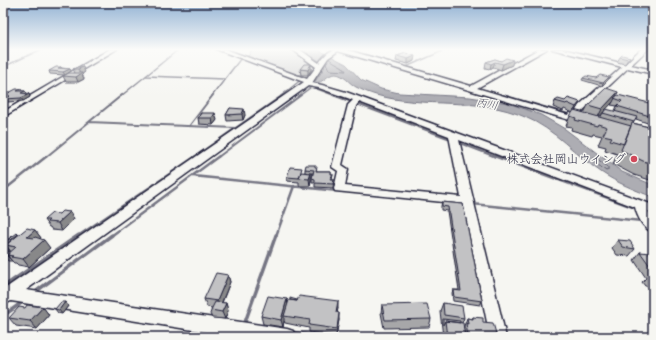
<svg xmlns="http://www.w3.org/2000/svg" width="656" height="340" font-family="Sriracha,'Klee One',sans-serif">
<style>
.green{fill:#d7d7d7;stroke:#7c7c89}
.water{fill:#adadb3;stroke:#757583}
.lines{fill:none;stroke-linecap:round;stroke-linejoin:round}
.shore{stroke:#5a5a6b;stroke-width:1}
.stream-far3{stroke:#757583;stroke-width:1.5}
.stream-far2{stroke:#757583;stroke-width:2}
.stream-far1{stroke:#757583;stroke-width:2.5}
.stream{stroke:#757583;stroke-width:3.5}
.street-casing{stroke:#22223b;stroke-width:3}
.street{fill:#f6f6f2;fill-rule:evenodd}
.wall{fill:#a7a7a9;stroke:#22223b;fill-rule:evenodd}
.shaded-wall{fill:#888889;stroke:#22223b}
.building{fill:#c2c2c4;stroke:#22223b}
.poi-dot{fill:#d1495b;stroke:#f6f6f2;stroke-width:1.5}
.labels{text-anchor:middle;dominant-baseline:central;stroke-width:3;stroke-linejoin:round;paint-order:stroke}
.far-water-label{font-size:11px;font-style:italic;fill:#535365;stroke:#f6f6f2}
.poi-label{font-size:12px;fill:#22223b;stroke:#f6f6f2;text-anchor:end}
</style>
<rect width="100%" height="100%" fill="#f6f6f2"/>
<filter id="ink" filterUnits="userSpaceOnUse"><feTurbulence type="fractalNoise" baseFrequency=".025" numOctaves="2"/><feDisplacementMap in="SourceGraphic" scale="8" xChannelSelector="R" yChannelSelector="G"/><feConvolveMatrix kernelMatrix="1 2 1 2 8 2 1 2 1" color-interpolation-filters="sRGB"/></filter>
<g filter="url(#ink)">
<path class="green" d="M252,49H293L314,65L315,68L306,80L312,69H303L300,75H304L298,76L246,57L249,55Z"/>
<path class="water" d="M299,49L319,50L346,64L361,80L381,89L399,93L470,97L508,103L525,109L541,115L565,129L622,172L653,185V197C635,190 617,183 601,172C575,155 555,129 525,117C478,96 425,109 376,95C369,93 362,90 356,87C349,83 344,75 336,74C326,74 325,83 314,83L325,67L318,65V60Z"/>
<g class="lines">
<path class="shore" d="M326,63L329,70L346,71L343,67L329,59
M596,158L608,167V170L606,171L593,161V159Z"/>
<path class="stream-far3" d="M352,49L364,55
M396,64L506,96
M3,67L42,49
M406,67L447,49
M146,76L225,79
M483,85L547,49
M312,87L336,96
M38,96L49,89
M121,96L179,49
M212,96L241,58
M281,96L303,78
M299,96L314,85"/>
<path class="stream-far2" d="M333,95L453,140
M503,95L572,115
M26,103L39,95
M89,122L236,128
M190,125L213,95
M457,142L496,157
M46,157L122,95
M194,157L283,95
M218,157L301,95"/>
<path class="stream-far1" d="M494,156L638,209
M193,176L338,191
M3,191L47,156
M472,204L642,221
M646,212L653,215
M78,236L196,156
M111,236L219,156
M276,236L294,186"/>
<path class="stream" d="M3,287L79,235
M34,293L112,235
M3,316L24,301
M244,325L276,235
M291,332L324,337"/>
<defs>
<path id="street" d="M110,49H117L3,117V112Z
M216,49H225L307,79L316,67L292,49H299L319,63C327,52 330,49 344,49L471,86L539,49H547L477,88L568,115L622,67L552,49H563L625,64L641,49H648L631,65L653,70V74L628,68L576,117L587,122L586,124H583L338,51L328,58L312,83L322,85L346,92L653,205V213L648,211L653,219V232C643,229 637,216 635,207L459,140L506,337H490L463,204L335,191L334,189L338,171L332,167L348,105L353,100L319,88L308,86L26,290L287,329L293,331L295,337H237L11,301L3,305V290L304,82ZM359,102L449,136L461,197L345,186L348,169L342,165L356,106Z"/>
</defs>
<use href="#street" class="street-casing"/>
<use href="#street" class="street"/>
</g>
<path class="wall" d="M406,53L414,61L408,64L396,61L397,56Z
M620,57H630L627,62L625,64L617,62Z
M495,59L512,65L501,70L493,67L490,69L485,68L486,62Z
M61,67L62,68L70,69L71,71L65,75L50,74L49,71Z
M78,67L85,72L82,74L84,79L78,82H66L63,76L75,73L73,69Z
M300,69L311,70L308,75H301Z
M609,77L608,80L602,86L582,80L583,78H596Z
M21,89L22,91H25L27,93L29,94L30,97L23,101L7,102L3,96Z
M618,92L615,98L653,104V125L636,119L633,123L653,128V181L634,175L613,164L617,154L605,150L606,147L598,145L602,136L593,134L592,136L571,130L572,127L566,126L570,116L573,113L564,109L563,111L553,107L555,101L580,102L575,111L584,113L588,105ZM613,102L611,105L617,106L615,111L603,113L600,118L598,117Z
M230,108L245,115L243,120L227,121L226,115Z
M201,113L217,120L213,125L199,124L198,118Z
M315,167L317,171H331V174H333L332,179H334L333,188L315,187V182H312V178L313,173H311V180L310,186H299V182L287,181V177L305,172V169Z
M442,202L463,204L482,301L480,305L453,301L452,293L453,290H459L447,211L441,210V206Z
M70,212L74,219L62,231L52,230L50,227H49L44,220L59,214Z
M35,230L41,238H40L50,248L29,267L18,265L16,263H14L12,261H8L3,255V243L13,236Z
M618,240L635,249L629,256L617,255L612,248Z
M640,252L653,256V287V286L652,287L645,286L642,282L646,278L634,260Z
M228,275L230,282L222,303H226L228,311L225,319L212,318L210,314L212,308L207,307L204,299Z
M287,299L288,302L338,308L337,312L339,320L336,336L309,332V328L285,323L284,321L283,327L263,324L261,316Z
M65,302L68,306L62,314L58,313L55,309Z
M443,303L464,318L462,323L464,329V326L467,318L472,319L473,317L483,322L497,337H443L440,311Z
M382,305L431,319L429,327L384,328L381,313Z
M43,307L49,315L37,329L16,326L9,318L25,308Z"/>
<path class="shaded-wall" d="M415,56L414,61L408,64V59Z
M630,57L627,62L625,64L628,59Z
M513,60L512,65L501,70L503,64Z
M495,62L493,67L490,69L491,64Z
M311,64V70L308,75V70Z
M83,67L85,72L82,74L84,79L78,82L76,77L80,74L78,69Z
M70,69L71,71L65,75L63,72Z
M609,77L608,80L602,86L603,83Z
M618,92L613,102L597,119L602,109Z
M29,94L30,97L23,101L21,98Z
M580,102L577,108L573,113L576,107Z
M244,109L245,115L243,120L242,114Z
M215,113L217,120L213,125L212,118Z
M311,173V180L310,186L309,179Z
M70,212L74,219L62,231L58,223Z
M35,230L41,238L32,245L27,237Z
M18,234L24,242L16,247L6,245L12,253H11L5,245Z
M44,240L50,248L29,267L23,259Z
M5,249L8,252L9,251L13,256L7,255L12,261L5,254L7,252Z
M228,275L230,282L219,309L217,301Z
M287,299L288,307L284,316V321L283,327L281,320Z
M338,301V308L336,320V312Z
M65,302L68,306L62,314L59,310Z
M226,303L228,311L225,319L222,312Z
M43,307L49,315L37,329L30,321Z
M339,313V320L336,336L337,329Z"/>
<path class="building" d="M406,53L415,56L408,59L397,56Z
M622,55L630,57L628,59L620,57Z
M506,58L513,60L503,64L495,62L491,64L486,62L495,59L501,61Z
M304,64H311L308,70L300,69Z
M56,67H61L58,68L70,69L63,72L49,71Z
M78,67H83L78,69H73Z
M69,73H82L76,77L63,76Z
M600,75L609,77L603,83L583,78L586,76L596,78Z
M606,88L618,92L602,109L588,105Z
M16,89H21L17,91H25L21,93L29,94L21,98L5,99L10,96H3Z
M618,95L653,104V117L617,106L622,101L614,98Z
M568,98L580,102L576,107L567,103L566,104L555,101L558,99L565,101Z
M230,108L244,109L242,114L226,115Z
M606,109L637,117L634,122L603,113Z
M574,110L631,126L624,144L610,140L612,137L603,135L607,127L598,124L597,126L575,120L576,118L570,116Z
M201,113H215L212,118H198Z
M632,123L653,128V164L643,161L621,150Z
M306,165H315V167H317L316,171H331V174H333L330,179H334L333,184L315,183V179L312,178L314,170L305,169Z
M290,167L302,168L299,178L287,177Z
M301,172L311,173L309,179L299,178Z
M442,202L463,204L482,301L454,297L453,290L461,291L448,207L442,206Z
M62,211L70,212L58,223L47,222L49,220H44L52,213L59,214Z
M27,228L35,230L27,237L34,238L35,237L44,240L23,259L11,257L13,256L7,255L16,247L6,245Z
M17,233L18,234L5,245H3V244Z
M12,236H13L3,244V243Z
M618,240L630,241L635,249L623,247Z
M5,250L9,251L5,254L3,253V252Z
M640,252L651,253L653,256V270Z
M216,273L228,275L217,301L204,299Z
M649,275H653V278H652Z
M268,296L287,299L281,320L261,316Z
M299,296L338,301L336,312L339,313L337,329L309,325L310,320L284,316L289,300L297,301Z
M290,298L297,300V301L290,300Z
M61,302H65L59,310L55,309Z
M215,302L226,303L222,312L211,310Z
M443,303L462,306L464,318L444,315Z
M427,304L431,319L385,320L382,305Z
M27,305L43,307L30,321L9,318L19,307L25,308Z
M473,317L483,318V322L493,323L497,337H468L466,323L468,324L467,318L473,319Z
M443,319L460,321V323L445,321L443,325Z
M445,321L463,323L465,337H447Z
M532,334L546,336L548,337H533Z
M619,335L627,336L628,337H620Z
M609,336L618,337H610Z"/>
</g>
<linearGradient id="sky" x2="0" y2="1"><stop stop-color="#90b1d3"/><stop offset="0.51" stop-color="#fbfbf9"/><stop offset="1" stop-color="#fbfbf9" stop-opacity="0"/></linearGradient>
<rect width="656" height="97" fill="url(#sky)"/>
<circle class="poi-dot" cx="634" cy="159" r="4"/>
<g class="labels">
<g class="far-water-label">
<text transform="translate(487 104) rotate(10)">丙川</text>
</g>
<g class="poi-label">
<text x="626" y="159">株式会社岡山ウイング</text>
</g>
</g>
<rect width="656" height="340" fill="none" stroke="#f6f6f2" stroke-width="16"/>
<rect x="8" y="8" width="640" height="324" fill="none" stroke="#22223b" stroke-width="1.5" filter="url(#ink)"/>
</svg>
